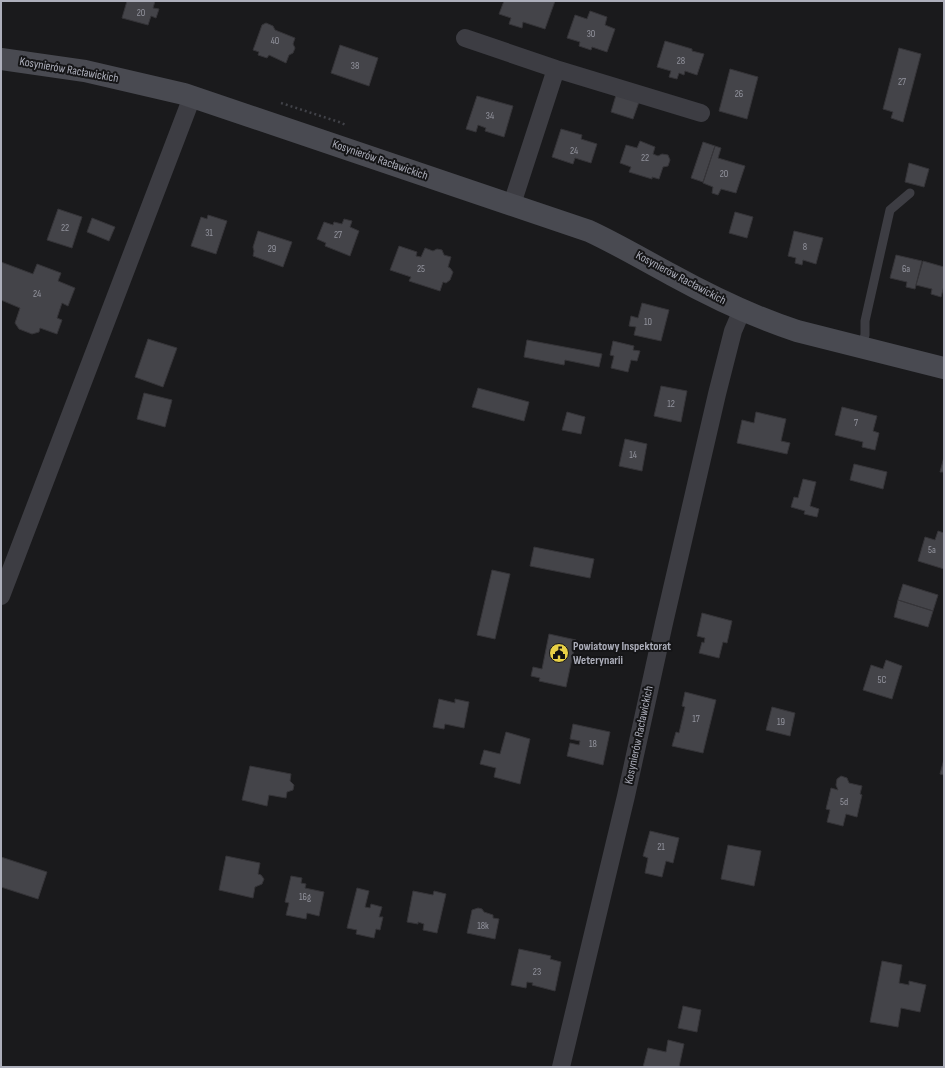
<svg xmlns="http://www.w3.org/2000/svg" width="945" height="1068" font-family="'Sofia Sans Condensed',sans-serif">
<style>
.building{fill:#444449;stroke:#353438}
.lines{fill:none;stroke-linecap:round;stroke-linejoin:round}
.path{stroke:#414248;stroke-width:2.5;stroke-dasharray:2 3;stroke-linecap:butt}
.lane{stroke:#3d3d43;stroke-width:9}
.street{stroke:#3d3d43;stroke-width:18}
.secondary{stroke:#494a51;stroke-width:22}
.labels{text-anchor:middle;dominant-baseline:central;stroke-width:4;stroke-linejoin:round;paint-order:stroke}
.number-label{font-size:10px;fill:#93949e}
.street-label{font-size:12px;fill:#adafbb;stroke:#151517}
.poi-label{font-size:12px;font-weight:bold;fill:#adafbb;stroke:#151517;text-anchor:start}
</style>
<rect width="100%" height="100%" fill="#1a1a1c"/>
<path class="building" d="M127,1H155L153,8L159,9L156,18L151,16L148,25L122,18Z
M504,1H555L545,29L523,22L522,28L509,24L511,18L499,14Z
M590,11L607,17L605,25L615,29L607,52L592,47L591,50L579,46L580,42L567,38L575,15L587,19Z
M266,23L273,26L275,30L295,38L293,44L295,48L293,53L289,55L286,63L269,55L267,58L258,55L259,52L253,50L262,25Z
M665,41L692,49V51L704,54L697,75L685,71L684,75L679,73L677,79L669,77L671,71L657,67Z
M340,45L378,58L369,86L331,73Z
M899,48L921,54L903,122L891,118L893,112L883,109Z
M730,69L758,77L747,119L719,111Z
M616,95L639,102L633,119L611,112Z
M477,96L513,106L504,137L485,131L486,128L478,125L476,132L466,129Z
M561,129L582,135L581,139L597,144L591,163L575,158L573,164L552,157Z
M640,141L655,147L653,154L658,156L662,154L668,155L670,160L668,166L663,167L659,179L652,177V179L629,172L631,167L620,163L626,145L637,148Z
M703,142L715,146L703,182L691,178Z
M715,146L721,148L718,158L745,166L736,193L721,189L718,195L712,193L713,187L703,183Z
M909,163L929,169L924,187L905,182Z
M58,209L82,217L72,248L47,240Z
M735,212L753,217L747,238L729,233Z
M208,215L227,221L216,254L191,246L201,217L207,219Z
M92,218L115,227L109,241L87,232Z
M344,219L352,221L350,227L359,231L350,256L325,246L326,243L317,239L324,222L333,225L334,222L342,224Z
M258,231L292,242L283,267L253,256L254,251L253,247Z
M794,231L823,238L816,264L803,260L802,265L795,263L796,258L788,256Z
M399,246L417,252L416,256L421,257L425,248L433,251L437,249L442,250L444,255L451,257L448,267L450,268L453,272L450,280L446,283L443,282L440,291L409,281L411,277L390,270Z
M896,255L922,261L915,289L906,287L907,282L890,278Z
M923,261L944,267V286L941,297L931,294L932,289L916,285Z
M1,262L33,274L37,264L61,273L58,281L75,288L68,306L62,303L57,318L62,320L57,334L40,328L39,332L32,334L19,329L15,323L20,308L1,300Z
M642,303L669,310L661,341L634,335L636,327L629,326L631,316L638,318Z
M148,339L177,348L163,387L135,377Z
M527,340L602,354L599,367L565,360L564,365L524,357Z
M613,341L634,346L633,350L640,351L637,361L631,360L628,372L611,368L614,356L610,355Z
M661,386L687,391L681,422L654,416Z
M478,388L529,402L524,421L472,407Z
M144,393L172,400L165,427L137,419Z
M842,407L877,416L873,431L879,433L875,450L862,447L863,442L835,435Z
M567,412L585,417L581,434L562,430Z
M756,412L786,419L781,441L790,443L787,454L737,443L742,420L754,423Z
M625,439L647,444L642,471L619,466Z
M944,457V472H940Z
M854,464L887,472L883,489L850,480Z
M803,479L816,482L810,506L819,509L817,517L804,514L805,511L791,507L794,497L798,498Z
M938,531L944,533V569L918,561L925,537L935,540Z
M534,547L594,559L590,578L530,566Z
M492,570L510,574L495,639L477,635Z
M903,584L938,595L933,611L898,600Z
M898,600L933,611L928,627L894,617Z
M702,613L732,621L727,643L723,642L719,658L699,653L702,642L704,643L705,638L697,636Z
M549,634L576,640L566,687L539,681L540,678L531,676L533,667L542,669Z
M886,660L902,666L892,699L863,690L871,665L883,669Z
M685,692L716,700L703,753L672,746L676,732L679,733L685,707L682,706Z
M439,699L455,703V699L469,702L464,728L445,724L444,729L433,727Z
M772,707L795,713L790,736L766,730Z
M573,724L610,732L603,765L567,756L570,743L579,745L580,741L570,739Z
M506,732L530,739L520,784L494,777L496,768L480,764L484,750L500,754Z
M944,759V775L940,774Z
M250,766L291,774L290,781L294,785L293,790L287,792L286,798L269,795L267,806L242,800Z
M841,776L847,778L849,783L862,786L860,794L862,795L857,817L846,814L843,826L827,822L830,810L826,809L831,788L838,790L836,785L837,779Z
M650,831L679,838L673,863L666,861L662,877L645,873L648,858L643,856Z
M728,845L761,851L754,886L721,879Z
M226,856L260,863L258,874L261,875L264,879L262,884L255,887L253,898L219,890Z
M1,857L47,872L38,899L1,887Z
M291,876L302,878L301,883L306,884L305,888L324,892L319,916L307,913L306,919L286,915L289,903L285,902Z
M357,888L369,891L365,907L370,908L371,904L382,907L379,917H383L380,930L376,929L374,938L356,934L357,930L347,928Z
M413,891L433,895L434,891L446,894L437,933L423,930L424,924L418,922V924L407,922Z
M478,908L482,909L484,912L493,915V918L499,919L495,939L467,933L472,910Z
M519,949L551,956L550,959L561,962L555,991L532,985L533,983L527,982L526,988L511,985Z
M882,961L902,965L899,983L909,985V981L926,985L920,1012L901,1008L898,1027L870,1022Z
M683,1006L701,1010L697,1032L678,1028Z
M668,1040L684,1044L679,1067H643L648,1048L666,1052Z"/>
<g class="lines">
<path class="path" d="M281,103L339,122L346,125"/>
<path class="lane" d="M861,347L865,335V321L890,210L910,193"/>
<path class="street" d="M465,38L556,69L701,113
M512,204L556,69
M1,596L192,97
M561,1067L626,796L664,623L717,394L733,331L742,310"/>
<path class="secondary" d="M1,59L85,71L184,94L589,231C617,244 644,260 672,275C712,297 754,317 797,331L944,368"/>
</g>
<defs>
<symbol id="civic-disc" viewBox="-11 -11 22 22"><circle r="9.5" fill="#e8d046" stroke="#151517"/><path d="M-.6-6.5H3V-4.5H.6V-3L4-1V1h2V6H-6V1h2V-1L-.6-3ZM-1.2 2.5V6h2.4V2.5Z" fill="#111"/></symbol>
</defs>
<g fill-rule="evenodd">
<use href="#civic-disc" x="548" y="642" width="22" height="22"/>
</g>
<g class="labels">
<g class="number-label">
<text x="141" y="13">20</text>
<text x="591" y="34">30</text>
<text x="275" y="41">40</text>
<text x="681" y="61">28</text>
<text x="355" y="66">38</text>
<text x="902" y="82">27</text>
<text x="739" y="94">26</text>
<text x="490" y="116">34</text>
<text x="574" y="151">24</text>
<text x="645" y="158">22</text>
<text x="724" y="174">20</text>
<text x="65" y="228">22</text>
<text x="209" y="233">31</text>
<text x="338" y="235">27</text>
<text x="805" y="247">8</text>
<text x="272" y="249">29</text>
<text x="421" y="269">25</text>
<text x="906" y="269">6a</text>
<text x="37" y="294">24</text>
<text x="648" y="322">10</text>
<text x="671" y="404">12</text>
<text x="856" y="423">7</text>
<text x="633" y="455">14</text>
<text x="932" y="550">5a</text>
<text x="882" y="680">5C</text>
<text x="696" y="719">17</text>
<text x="781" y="722">19</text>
<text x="593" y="744">18</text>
<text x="844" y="802">5d</text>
<text x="661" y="847">21</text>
<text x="305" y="897">16g</text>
<text x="483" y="926">18k</text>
<text x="537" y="972">23</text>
</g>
<g class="street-label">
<text transform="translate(69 70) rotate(10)">Kosynierów Racławickich</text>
<text transform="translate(380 160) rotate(19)">Kosynierów Racławickich</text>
<text transform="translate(681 278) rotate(28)">Kosynierów Racławickich</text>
<text transform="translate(639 735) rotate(-78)">Kosynierów Racławickich</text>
</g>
<g class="poi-label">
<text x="573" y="646">Powiatowy Inspektorat<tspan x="573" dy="14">Weterynarii</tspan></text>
</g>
</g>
<rect width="945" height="1068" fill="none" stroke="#adafbb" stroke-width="4"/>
</svg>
